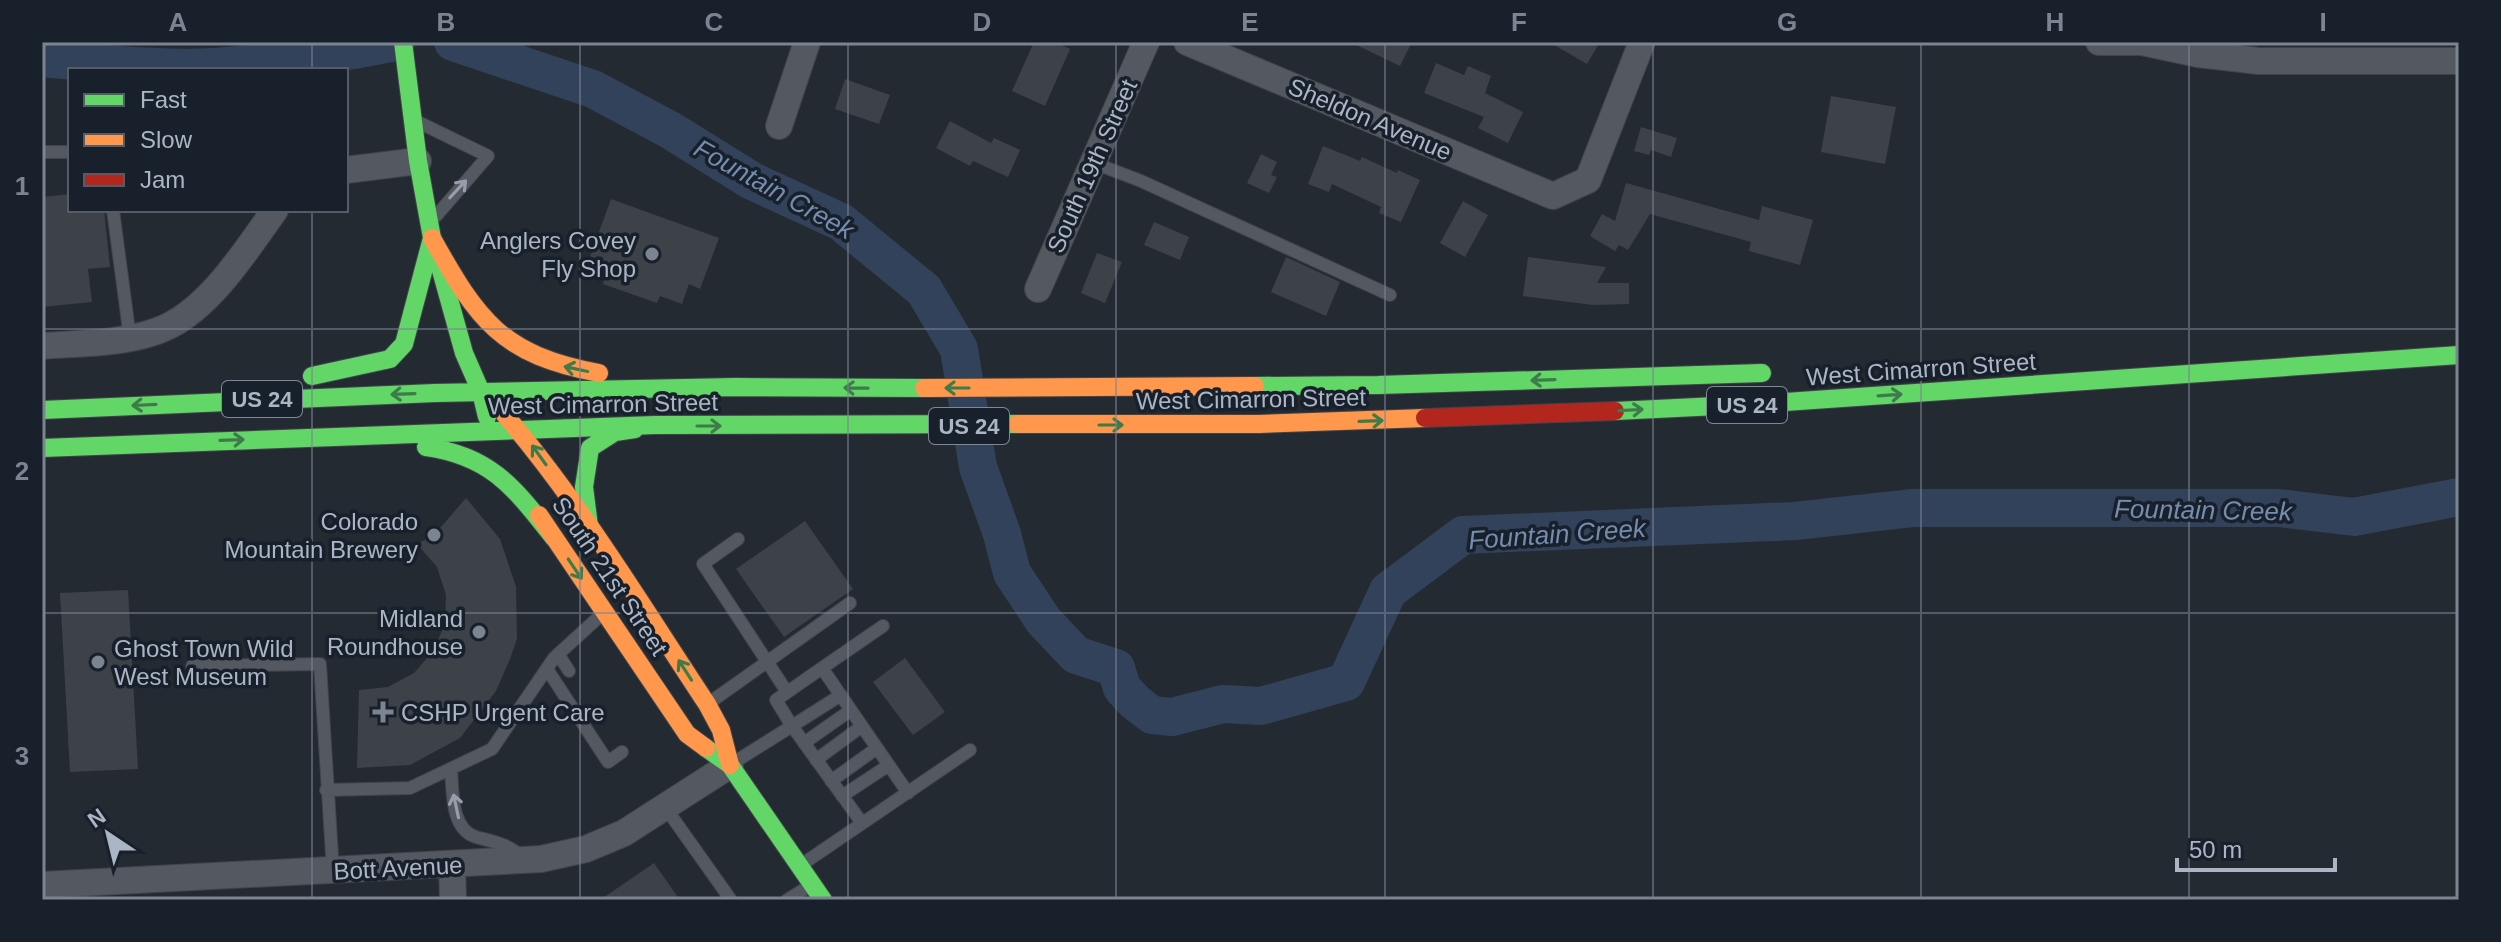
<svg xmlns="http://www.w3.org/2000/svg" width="2501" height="942" font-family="Helvetica,sans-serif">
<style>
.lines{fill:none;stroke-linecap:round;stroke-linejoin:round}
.river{stroke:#31425a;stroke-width:38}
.building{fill:#3d4248}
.lane-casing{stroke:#40444a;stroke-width:14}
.street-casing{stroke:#40444a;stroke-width:28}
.fast-casing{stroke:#40444a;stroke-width:20}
.slow-casing{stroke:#40444a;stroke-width:20}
.jam-casing{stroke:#40444a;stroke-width:20}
.lane{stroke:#545860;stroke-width:12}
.street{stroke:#545860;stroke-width:26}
.fast{stroke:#63d668;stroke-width:18}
.slow{stroke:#ff974d;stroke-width:18}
.jam{stroke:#b3261e;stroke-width:18}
.oneway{stroke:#969eab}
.oneway2{stroke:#3e7b4a}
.grid{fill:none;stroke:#7c8491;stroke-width:2;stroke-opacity:0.55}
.poi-dot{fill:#7c8491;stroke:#18202b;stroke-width:3}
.labels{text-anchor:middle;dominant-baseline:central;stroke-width:7;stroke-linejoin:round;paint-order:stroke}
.shield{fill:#18202b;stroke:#808896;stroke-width:2}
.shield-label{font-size:22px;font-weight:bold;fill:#acb5c4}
.street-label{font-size:24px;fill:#acb5c4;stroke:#18202b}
.poi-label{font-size:24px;fill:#acb5c4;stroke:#18202b;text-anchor:end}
.water-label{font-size:26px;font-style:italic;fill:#748cad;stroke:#18202b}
.neatline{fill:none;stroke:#7c8491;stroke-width:3}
.grid-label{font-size:26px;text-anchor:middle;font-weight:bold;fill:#7c8491}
</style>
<rect width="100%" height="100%" fill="#242a31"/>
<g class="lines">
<path class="river" d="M453,42L593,89L670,130L752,181L841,222L924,290L959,349L978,467L1002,534L1012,573L1043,620L1076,655L1116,668L1122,688L1135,702L1152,715L1172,717L1223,704L1261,706L1346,682L1388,591L1463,535L1795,521L1913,508H2278L2354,517L2459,497
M42,58C98,63 157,70 214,67C274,63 336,54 396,42"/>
</g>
<path class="building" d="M1034,42H1055L1070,49L1045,106L1012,91Z
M1350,42H1412L1400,66Z
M1549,42H1600L1587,64Z
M1436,63L1464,75L1468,66L1491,76L1485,93L1523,112L1508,143L1478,128L1484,117L1424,93Z
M845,79L890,95L879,124L835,109Z
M1831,96L1896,107L1885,164L1821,152Z
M950,121L991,143L994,138L1020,150L1008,177L973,161L970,166L936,148Z
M1641,127L1677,138L1671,157L1651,150L1649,155L1634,151Z
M1323,146L1360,161L1362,157L1397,173L1398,170L1420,180L1401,222L1379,213L1381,207L1332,184L1329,192L1308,184Z
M1261,154L1277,162L1271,175L1277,177L1269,193L1247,183Z
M1626,183L1759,220L1762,206L1813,220L1800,265L1749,251L1751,242L1650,214L1628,250L1619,245L1615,251L1590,236L1602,214L1615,221Z
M70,194V210H104L110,267L88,269L92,302L42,307V197Z
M611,199L719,238L700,289L689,284L682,304L660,296L657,303L603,284L605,277L585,270Z
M1463,201L1488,215L1465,257L1440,243Z
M1154,222L1189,237L1180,260L1144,245Z
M1097,253L1122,262L1105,303L1081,293Z
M1286,257L1340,282L1326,316L1271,292Z
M1528,257L1606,267L1597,283H1629V304L1593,305L1523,296Z
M466,498L500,539L516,587L517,639L510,659L496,691L460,738L410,765L357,768L359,690L388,687L414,673L433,651L445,624L446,595L437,567L417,544L434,535Z
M805,521L853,589L784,637L736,569Z
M128,590L138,769L70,772L60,593Z
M905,658L945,712L913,735L873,682Z
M654,863L680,900H600Z"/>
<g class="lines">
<defs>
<path id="lane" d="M418,122L488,156L436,216
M42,152H70
M1094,163L1141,181L1390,295
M113,210L130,338
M738,539L703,564L787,692
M558,654L569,671
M192,666L320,664L333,872
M822,668L883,626
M547,669L608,762L622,752
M841,695L792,726L862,823
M709,703L850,603
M804,743L851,710
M816,760L862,726
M733,763L792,726L776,700L822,668L908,793
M451,769C453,790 450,829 476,837C494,842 509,844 523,858
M831,781L877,748
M326,790L410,788L492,749L554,658L601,615
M842,796L889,765
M665,807L731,900
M801,865L970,750
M787,900L808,887"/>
<path id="street" d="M1187,42L1553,196L1588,180L1642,42
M2099,42H2140
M2142,42L2198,54L2259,61H2459
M779,126L807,42
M346,170L418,161
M1038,289L1146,42
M42,346C80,343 121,344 157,331C207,314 246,250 275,210
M452,864L453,900
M42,885L541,859L586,849L624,833L730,765"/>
<path id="fast" d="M403,42L418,161L432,238L464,353L481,392L487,417
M312,376L390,359L404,344L432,238
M1255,386L1378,385L1762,373
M42,410L435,393L736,387L924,388
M1615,411L1758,404L2459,355
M426,447C492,456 515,489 554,538
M42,448L655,425L1017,424
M589,526L584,487L590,448L615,432L635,429
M706,748L730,765L823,900"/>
<path id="slow" d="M432,238C478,321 502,355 599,373
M924,388L1255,386
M505,415C581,504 642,606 707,704L721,730L730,765
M1017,424H1259L1425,418
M539,515L687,734L706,748"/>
<path id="jam" d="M1425,418L1615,411"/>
</defs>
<use href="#lane" class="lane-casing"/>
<use href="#street" class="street-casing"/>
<use href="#fast" class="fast-casing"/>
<use href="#slow" class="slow-casing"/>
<use href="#jam" class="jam-casing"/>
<use href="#lane" class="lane"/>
<use href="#street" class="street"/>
<use href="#fast" class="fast"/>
<use href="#slow" class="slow"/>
<use href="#jam" class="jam"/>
</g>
<defs><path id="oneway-shaft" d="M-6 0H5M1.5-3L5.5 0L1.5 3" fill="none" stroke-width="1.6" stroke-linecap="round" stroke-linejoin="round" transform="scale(2)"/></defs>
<g class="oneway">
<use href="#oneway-shaft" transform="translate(458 189) rotate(-47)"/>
<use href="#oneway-shaft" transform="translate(456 806) rotate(-102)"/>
</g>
<g class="oneway2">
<use href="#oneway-shaft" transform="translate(576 369) rotate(-168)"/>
<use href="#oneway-shaft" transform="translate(1543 380) rotate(178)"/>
<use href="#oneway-shaft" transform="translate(856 388) rotate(-179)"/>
<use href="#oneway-shaft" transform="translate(957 388) rotate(180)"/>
<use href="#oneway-shaft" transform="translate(403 394) rotate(178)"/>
<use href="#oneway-shaft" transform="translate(1890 395) rotate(-4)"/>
<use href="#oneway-shaft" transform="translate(144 405) rotate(177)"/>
<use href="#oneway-shaft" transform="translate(1631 410) rotate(-3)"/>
<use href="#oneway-shaft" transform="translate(1371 421) rotate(-2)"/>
<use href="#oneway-shaft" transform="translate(1111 425)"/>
<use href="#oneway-shaft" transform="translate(709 426)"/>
<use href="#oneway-shaft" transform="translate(232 440) rotate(-2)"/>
<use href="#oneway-shaft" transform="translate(539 455) rotate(-126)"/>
<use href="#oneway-shaft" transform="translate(575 569) rotate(56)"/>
<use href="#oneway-shaft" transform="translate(685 670) rotate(-123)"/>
</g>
<path class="grid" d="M312,42V70M580,42V900M848,42V900M1116,42V900M1385,42V900M1653,42V900M1921,42V900M2189,42V900M312,210V900M42,329H2459M42,613H2459"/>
<g class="poi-dot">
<circle cx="652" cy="254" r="8"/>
<circle cx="434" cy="535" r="8"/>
<circle cx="479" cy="632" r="8"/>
<circle cx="98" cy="662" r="8"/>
<path d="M379 700h8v8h8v8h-8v8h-8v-8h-8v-8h8z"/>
</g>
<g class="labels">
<g class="shield">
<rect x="222" y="381" width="80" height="36" rx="6"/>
<rect x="1707" y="387" width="80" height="36" rx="6"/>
<rect x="929" y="408" width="80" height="36" rx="6"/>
</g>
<g class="shield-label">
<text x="262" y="399">US 24</text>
<text x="1747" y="405">US 24</text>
<text x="969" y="426">US 24</text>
</g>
<g class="street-label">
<text transform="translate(1370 119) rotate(23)">Sheldon Avenue</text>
<text transform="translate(1092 166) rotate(-66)">South 19th Street</text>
<text transform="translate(1921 369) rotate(-4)">West Cimarron Street</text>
<text transform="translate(1251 399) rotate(-1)">West Cimarron Street</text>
<text transform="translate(603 404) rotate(-1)">West Cimarron Street</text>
<text transform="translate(610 576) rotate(56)">South 21st Street</text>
<text transform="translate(398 868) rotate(-3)">Bott Avenue</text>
</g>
<g class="poi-label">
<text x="636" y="240">Anglers Covey<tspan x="636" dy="28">Fly Shop</tspan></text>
<text x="418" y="521">Colorado<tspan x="418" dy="28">Mountain Brewery</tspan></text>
<text x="463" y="618">Midland<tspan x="463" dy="28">Roundhouse</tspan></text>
<text x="114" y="648" text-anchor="start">Ghost Town Wild<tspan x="114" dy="28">West Museum</tspan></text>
<text x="401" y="712" text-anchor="start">CSHP Urgent Care</text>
</g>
<g class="water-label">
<text transform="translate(774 189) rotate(29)">Fountain Creek</text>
<text transform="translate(2203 510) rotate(1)">Fountain Creek</text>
<text transform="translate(1557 534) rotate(-4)">Fountain Creek</text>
</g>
</g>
<rect width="2501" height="942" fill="none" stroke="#18202b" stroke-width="88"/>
<rect x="68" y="68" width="280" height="144" fill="#18202b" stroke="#535c68" stroke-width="2"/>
<rect x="84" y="94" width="40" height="12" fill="#63d668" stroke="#535c68" stroke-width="2"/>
<text x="140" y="108" font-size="24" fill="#acb5c4">Fast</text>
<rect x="84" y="134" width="40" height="12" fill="#ff974d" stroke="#535c68" stroke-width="2"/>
<text x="140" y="148" font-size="24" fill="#acb5c4">Slow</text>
<rect x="84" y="174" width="40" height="12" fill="#b3261e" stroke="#535c68" stroke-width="2"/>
<text x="140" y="188" font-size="24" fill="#acb5c4">Jam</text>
<g transform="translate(108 834) rotate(325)" stroke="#18202b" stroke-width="6" paint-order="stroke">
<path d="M0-6L14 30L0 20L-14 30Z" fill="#acb5c4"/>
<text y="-12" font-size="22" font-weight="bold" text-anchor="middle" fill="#acb5c4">N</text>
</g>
<path d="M2177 858v12h158v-12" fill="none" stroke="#acb5c4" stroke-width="4"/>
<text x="2189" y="858" font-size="24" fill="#acb5c4" stroke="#18202b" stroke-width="6" paint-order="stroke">50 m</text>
<rect x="44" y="44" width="2413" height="854" class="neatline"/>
<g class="grid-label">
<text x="178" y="31">A</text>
<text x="446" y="31">B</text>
<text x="714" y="31">C</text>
<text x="982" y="31">D</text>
<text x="1250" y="31">E</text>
<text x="1519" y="31">F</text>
<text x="1787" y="31">G</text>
<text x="2055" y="31">H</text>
<text x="2323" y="31">I</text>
<text x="22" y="195">1</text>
<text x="22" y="480">2</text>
<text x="22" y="765">3</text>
</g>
</svg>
